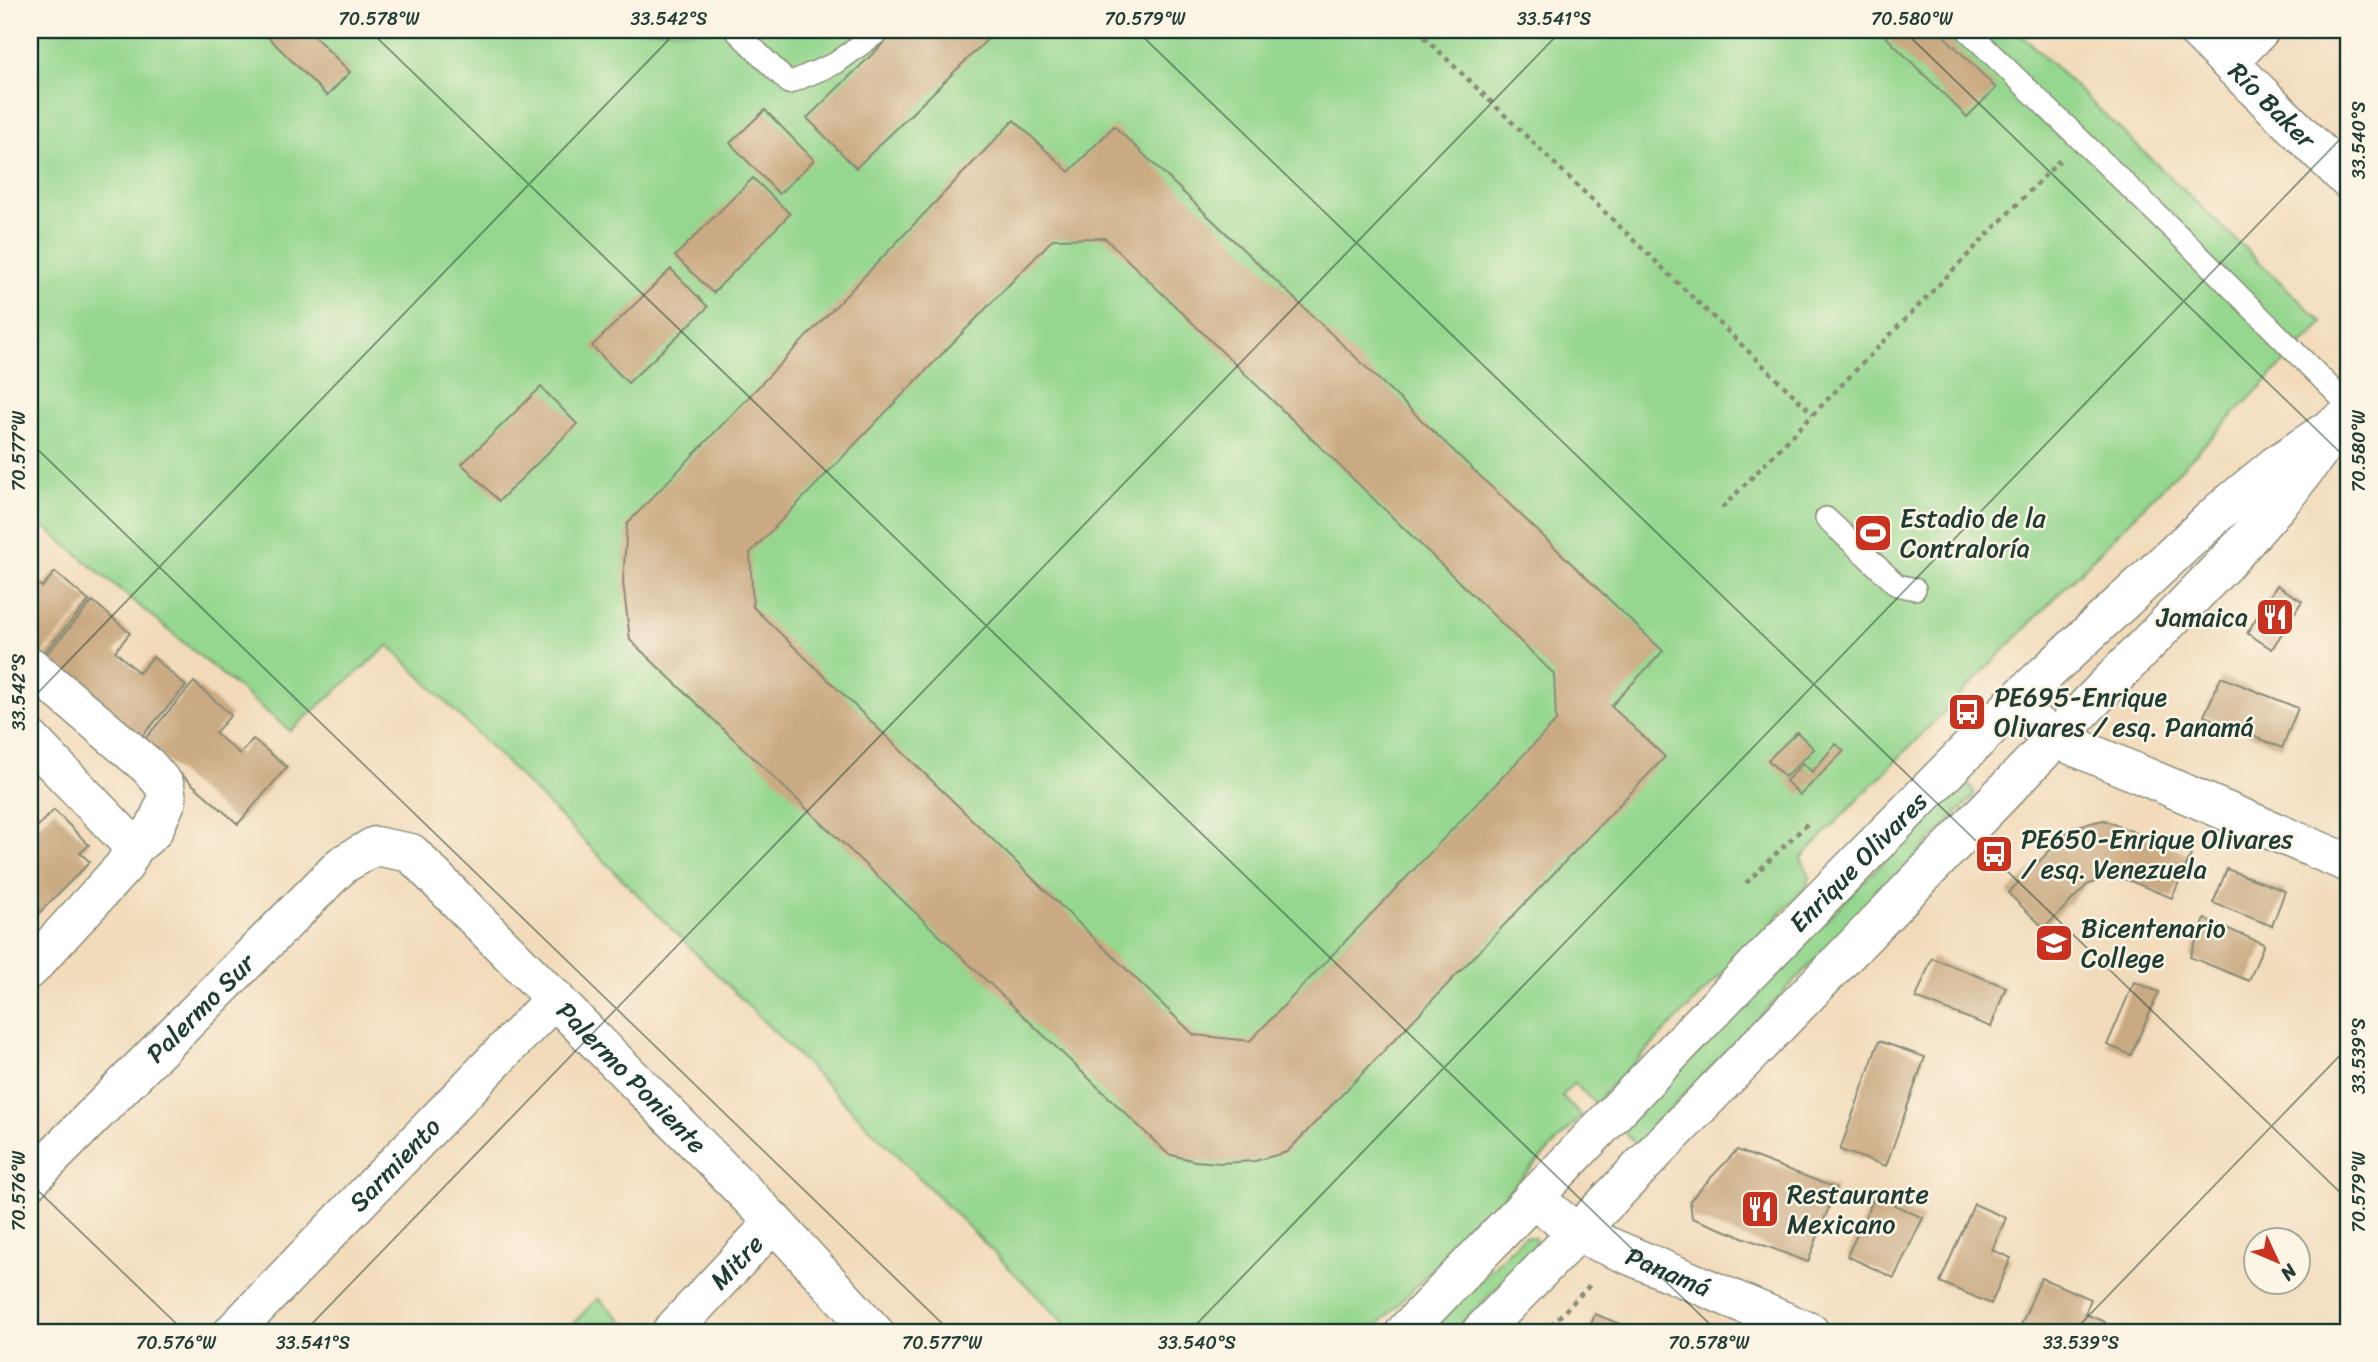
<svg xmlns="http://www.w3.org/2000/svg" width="2378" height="1362" font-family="Sriracha,sans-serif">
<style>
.green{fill:#96d78f;stroke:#5a8a62;stroke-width:2}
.building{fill:#caaa82;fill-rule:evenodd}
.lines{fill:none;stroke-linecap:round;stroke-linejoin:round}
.lane-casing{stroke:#888c78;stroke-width:24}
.street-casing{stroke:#888c78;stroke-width:41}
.secondary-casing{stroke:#888c78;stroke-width:41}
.path{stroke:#888c78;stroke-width:4.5;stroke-dasharray:5 5;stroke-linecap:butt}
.lane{stroke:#fff;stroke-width:21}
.street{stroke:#fff;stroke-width:38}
.secondary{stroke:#fff;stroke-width:38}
.ticks{fill:none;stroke:#1f3d34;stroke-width:2;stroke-opacity:0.45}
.labels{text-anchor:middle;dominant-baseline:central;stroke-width:5;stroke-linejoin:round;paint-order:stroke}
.street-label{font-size:26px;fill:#1f3d34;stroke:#fcf5e5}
.poi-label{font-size:26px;fill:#1f3d34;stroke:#fcf5e5;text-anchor:start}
.neatline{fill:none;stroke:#1f3d34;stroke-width:2.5}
.ticks-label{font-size:18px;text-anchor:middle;fill:#1f3d34}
</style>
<rect width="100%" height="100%" fill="#fcf5e5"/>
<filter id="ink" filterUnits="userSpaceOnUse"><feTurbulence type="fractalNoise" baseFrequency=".0143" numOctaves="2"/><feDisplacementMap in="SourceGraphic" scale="14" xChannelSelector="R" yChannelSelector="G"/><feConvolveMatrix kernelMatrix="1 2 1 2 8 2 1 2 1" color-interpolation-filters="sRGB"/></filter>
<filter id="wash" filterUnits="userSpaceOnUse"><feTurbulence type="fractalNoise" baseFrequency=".00686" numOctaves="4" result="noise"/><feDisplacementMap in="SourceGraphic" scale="28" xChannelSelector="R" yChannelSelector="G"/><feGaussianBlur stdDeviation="1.57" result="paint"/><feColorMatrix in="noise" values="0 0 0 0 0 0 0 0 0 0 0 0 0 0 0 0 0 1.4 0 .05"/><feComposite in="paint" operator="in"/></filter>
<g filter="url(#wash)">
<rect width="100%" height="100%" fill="#f2dbbb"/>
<path class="green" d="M30,30H2016L2323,323L1801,858L1810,877L1805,889L1595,1103L1574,1083L1562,1096L1582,1116L1371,1332H1073L389,645L290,731L30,515Z
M1966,784L1971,787L1974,794L1972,798L1636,1144L1622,1130L1958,785Z
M1524,1236L1535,1238L1536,1248L1453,1332H1430Z
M598,1298L634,1332H565Z"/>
<g id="blocks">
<path class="building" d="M261,30H308L350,72L327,96Z
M897,30H997L856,168L807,118Z
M1879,30H1938L1996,88L1967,117Z
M765,110L814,160L779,194L730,143Z
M1014,120L1069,172L1114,126L1663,651L1611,706L1665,757L1287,1152L1255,1161L1221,1163L1195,1161L1168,1154L630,640L623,582L627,524ZM1105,238L1554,674L1556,721L1250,1041L1194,1035L753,607L750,553L1053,239Z
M753,178L790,214L713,293L675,256Z
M671,269L708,307L628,383L592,346Z
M541,387L577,424L499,501L462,464Z
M2348,569V586L2342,583Z
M55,572L89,601L40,657L30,648V577L42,587Z
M2277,585L2302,601L2272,649L2247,633Z
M93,601L130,633L115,651L139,673L153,657L186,686L137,742L42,659Z
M2221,677L2298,708L2282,748L2204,716Z
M194,682L231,715L215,733L240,754L253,739L287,767L238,824L143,741Z
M1797,732L1814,749L1785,777L1768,760Z
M1836,744L1844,751L1800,795L1786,781L1803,763L1812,772Z
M54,810L89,845L80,853L90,862L33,919L30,916V853L38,844L30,834Z
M2104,820L2191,855L2172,898L2128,880L2106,877L2087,885L2044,928L2008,893L2073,827Z
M2227,869L2285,891L2272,926L2213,903Z
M2205,919L2264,944L2249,981L2190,957Z
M1932,958L2006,987L1991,1027L1916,998Z
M2134,982L2159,992L2131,1055L2107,1045Z
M1879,1041L1925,1057L1886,1166L1840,1150Z
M1737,1150L1836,1188L1808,1262L1692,1218L1690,1200Z
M1875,1196L1923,1218L1894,1278L1847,1256Z
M1974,1204L2006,1218L1992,1250L2011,1258L1991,1304L1940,1282Z
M2041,1278L2091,1299L2085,1314L2105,1322L2100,1332H2018Z
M1595,1314L1640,1332H1588Z"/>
</g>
</g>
<g filter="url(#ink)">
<use href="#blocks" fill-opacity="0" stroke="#888c78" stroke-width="2"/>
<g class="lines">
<defs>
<path id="lane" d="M735,30L789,83L836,63L881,30
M1967,30L2189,245L2348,405
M1826,518L1897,585L1915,589"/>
<g id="street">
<path id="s1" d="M2196,30L2348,180"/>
<path d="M2229,62L2260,30"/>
<path d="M30,666L149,767L165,786L167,800L153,831L134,847L124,866L30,969"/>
<path d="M2011,706L2057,739L2348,863"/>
<path d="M30,739L134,847"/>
<path id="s2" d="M30,1180L342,865L375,846L411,853L774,1222L874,1332"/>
<path id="s3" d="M1533,1197L1577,1233L1810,1332"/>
<path id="s4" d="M233,1332L555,998"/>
<path id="s5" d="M671,1332L774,1222"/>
</g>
<g id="secondary">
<path id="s6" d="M1405,1332L1741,981L2011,706L2220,511L2276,465L2341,421"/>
<path d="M1481,1332L2235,553L2286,495L2323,446"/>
</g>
</defs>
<use href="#lane" class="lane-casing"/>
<use href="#street" class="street-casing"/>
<use href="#secondary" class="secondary-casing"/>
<path class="path" d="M1417,30L1813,414
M1722,508L2060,160
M1746,883L1810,821
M1544,1332L1593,1282"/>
<use href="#lane" class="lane"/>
<use href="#street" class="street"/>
<use href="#secondary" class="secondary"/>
</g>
</g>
<path class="ticks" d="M369,30L1718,1332M1136,30L2348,1200M1903,30L2348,460M30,442L951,1332M30,701L678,30M30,1183L185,1332M304,1332L1562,30M1189,1332L2348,131M2073,1332L2348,1047"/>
<defs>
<symbol id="stadium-square" viewBox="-11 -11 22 22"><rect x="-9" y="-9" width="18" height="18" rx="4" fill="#c8321e" stroke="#fcf5e5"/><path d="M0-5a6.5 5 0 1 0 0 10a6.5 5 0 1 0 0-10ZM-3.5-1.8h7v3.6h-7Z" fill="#fff"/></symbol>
<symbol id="restaurant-square" viewBox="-11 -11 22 22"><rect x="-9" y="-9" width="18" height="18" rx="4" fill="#c8321e" stroke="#fcf5e5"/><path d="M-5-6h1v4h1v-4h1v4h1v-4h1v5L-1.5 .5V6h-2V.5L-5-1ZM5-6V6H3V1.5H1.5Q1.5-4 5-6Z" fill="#fff"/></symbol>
<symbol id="bus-square" viewBox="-11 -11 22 22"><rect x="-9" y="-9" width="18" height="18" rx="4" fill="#c8321e" stroke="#fcf5e5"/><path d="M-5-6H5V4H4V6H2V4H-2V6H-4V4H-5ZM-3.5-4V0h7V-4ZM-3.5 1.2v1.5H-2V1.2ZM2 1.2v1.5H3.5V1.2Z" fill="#fff"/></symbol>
<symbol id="school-square" viewBox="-11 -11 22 22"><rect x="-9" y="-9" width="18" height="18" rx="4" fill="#c8321e" stroke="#fcf5e5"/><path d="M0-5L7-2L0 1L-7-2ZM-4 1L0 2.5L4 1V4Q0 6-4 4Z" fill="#fff"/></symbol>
</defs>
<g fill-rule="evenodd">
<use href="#stadium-square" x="1851" y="511" width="44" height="44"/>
<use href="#restaurant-square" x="2253" y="595" width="44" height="44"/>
<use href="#bus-square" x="1945" y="690" width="44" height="44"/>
<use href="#bus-square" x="1972" y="832" width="44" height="44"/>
<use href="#school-square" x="2032" y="921" width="44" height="44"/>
<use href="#restaurant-square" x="1738" y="1187" width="44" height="44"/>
</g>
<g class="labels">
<g class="street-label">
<text stroke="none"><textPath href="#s1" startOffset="107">Río Baker</textPath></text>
<text stroke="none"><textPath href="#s6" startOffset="653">Enrique Olivares</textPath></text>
<text stroke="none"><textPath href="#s2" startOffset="242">Palermo Sur</textPath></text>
<text stroke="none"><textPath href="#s2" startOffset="833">Palermo Poniente</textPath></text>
<text stroke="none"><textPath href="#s4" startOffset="233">Sarmiento</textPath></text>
<text stroke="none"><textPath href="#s5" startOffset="96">Mitre</textPath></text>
<text stroke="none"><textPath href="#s3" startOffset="156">Panamá</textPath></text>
</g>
<g class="poi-label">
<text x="1900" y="518">Estadio de la<tspan x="1900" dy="30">Contraloría</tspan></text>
<text x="2248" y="617" text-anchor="end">Jamaica</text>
<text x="1994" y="697">PE695-Enrique<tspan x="1994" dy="30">Olivares / esq. Panamá</tspan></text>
<text x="2021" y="839">PE650-Enrique Olivares<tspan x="2021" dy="30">/ esq. Venezuela</tspan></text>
<text x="2081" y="928">Bicentenario<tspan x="2081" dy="30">College</tspan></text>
<text x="1787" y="1194">Restaurante<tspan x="1787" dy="30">Mexicano</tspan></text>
</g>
</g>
<rect width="2378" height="1362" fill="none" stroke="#fcf5e5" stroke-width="77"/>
<g transform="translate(2277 1261) rotate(134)"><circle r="33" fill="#fcf5e5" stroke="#a4ab9e" stroke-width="2"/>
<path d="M0-5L12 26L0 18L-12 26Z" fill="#c8321e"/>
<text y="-10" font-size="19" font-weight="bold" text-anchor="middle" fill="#1f3d34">N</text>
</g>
<rect x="38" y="38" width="2302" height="1286" class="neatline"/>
<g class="ticks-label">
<text x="379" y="25">70.578°W</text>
<text x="669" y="25">33.542°S</text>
<text x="1145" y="25">70.579°W</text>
<text x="1554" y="25">33.541°S</text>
<text x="1912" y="25">70.580°W</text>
<text transform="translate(2359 140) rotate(-90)" y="6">33.540°S</text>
<text transform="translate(19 451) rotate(-90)" y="6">70.577°W</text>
<text transform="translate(2359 451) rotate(-90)" y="6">70.580°W</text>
<text transform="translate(19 692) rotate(-90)" y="6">33.542°S</text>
<text transform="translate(2359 1056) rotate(-90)" y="6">33.539°S</text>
<text transform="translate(19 1191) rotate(-90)" y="6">70.576°W</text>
<text transform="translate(2359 1192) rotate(-90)" y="6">70.579°W</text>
<text x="176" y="1349">70.576°W</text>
<text x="313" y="1349">33.541°S</text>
<text x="942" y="1349">70.577°W</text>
<text x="1197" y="1349">33.540°S</text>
<text x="1709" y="1349">70.578°W</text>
<text x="2081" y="1349">33.539°S</text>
</g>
</svg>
